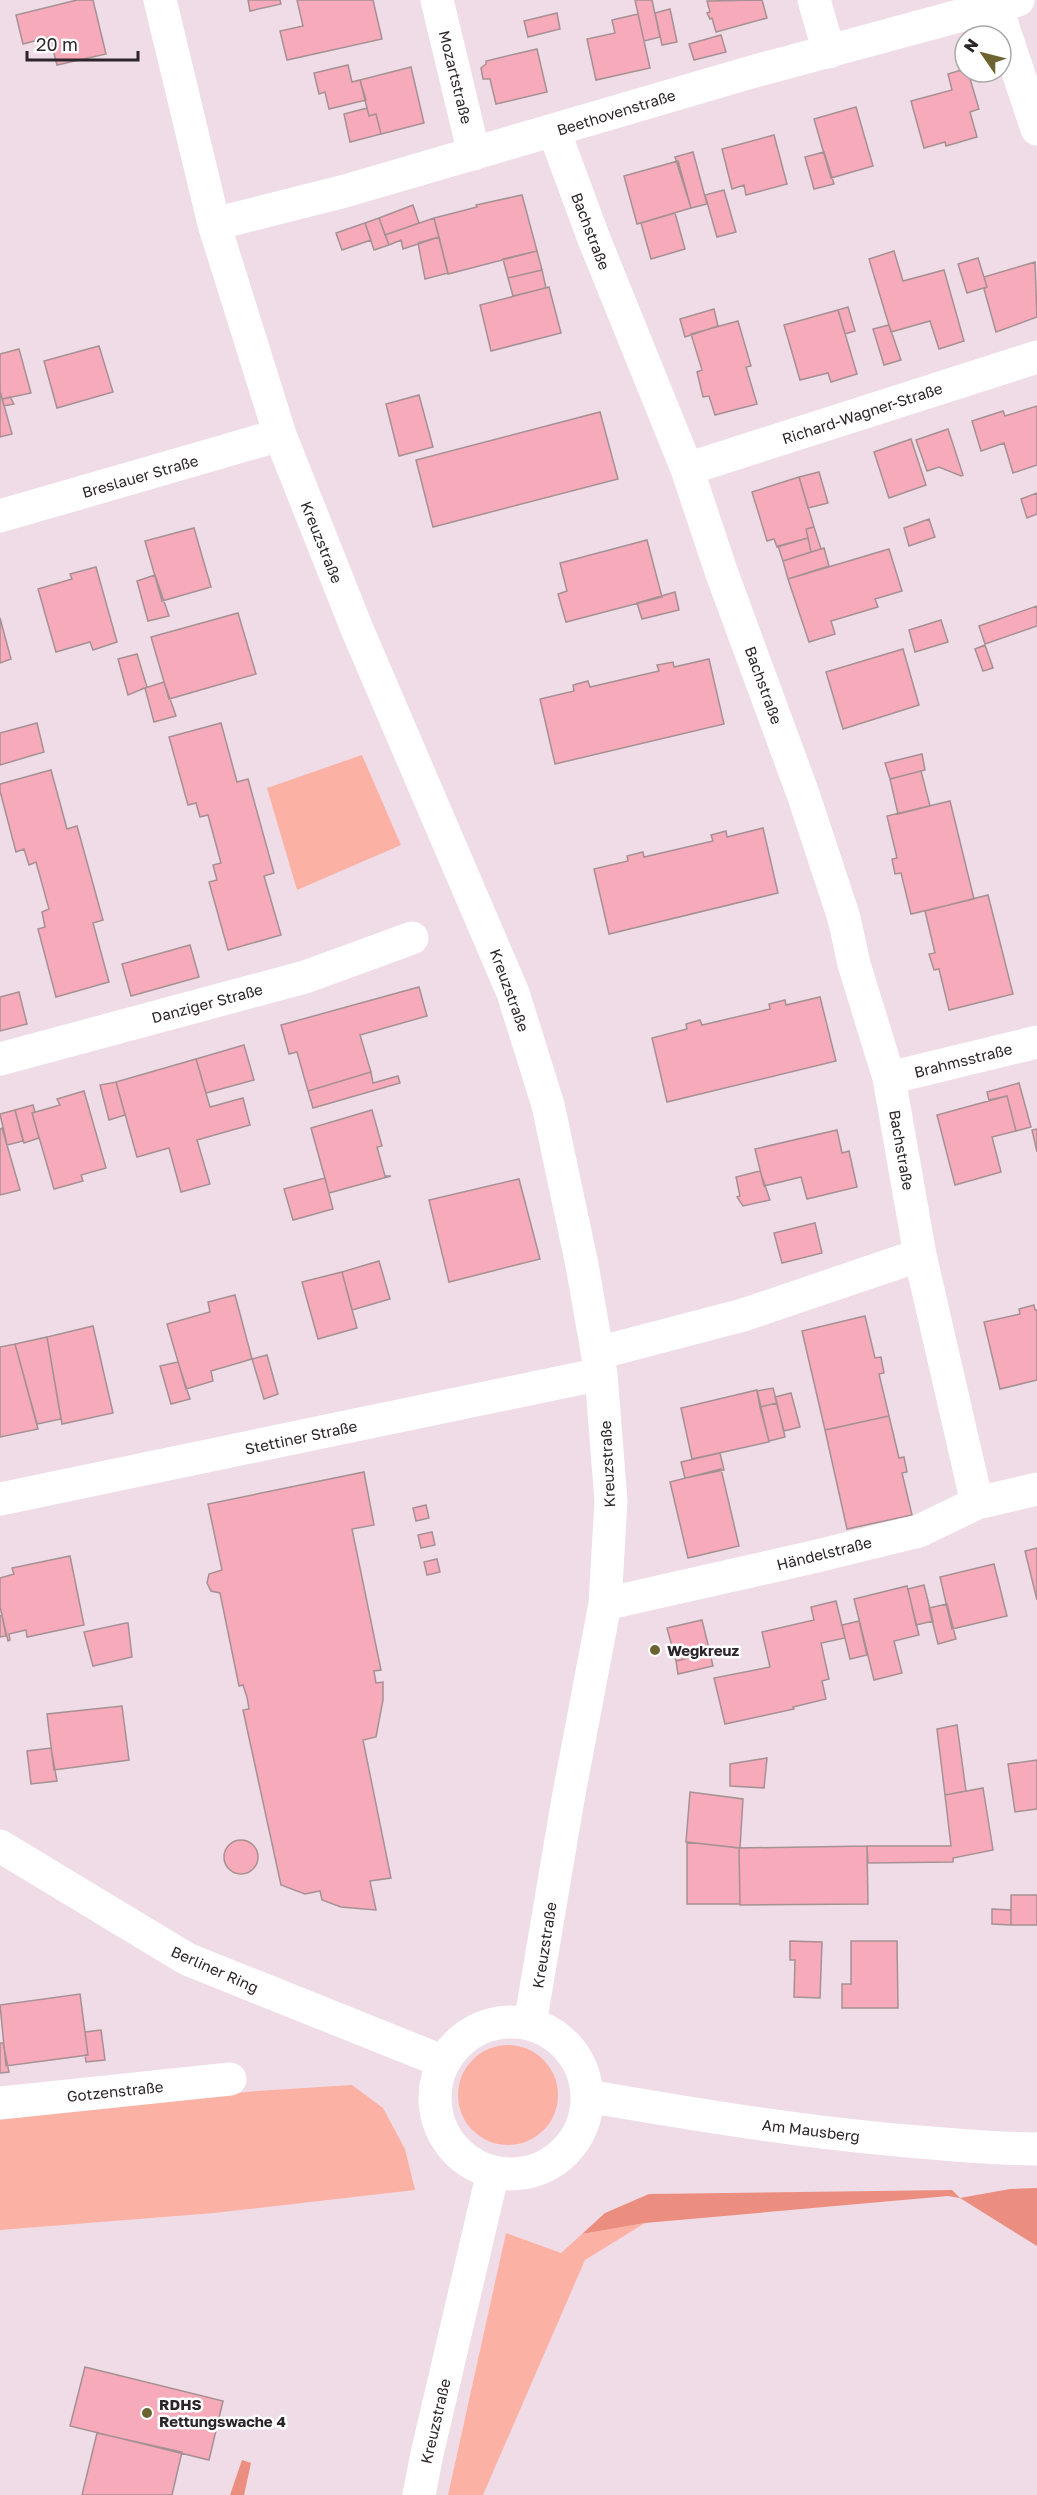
<svg xmlns="http://www.w3.org/2000/svg" width="1037" height="2495" font-family="'Golos Text',sans-serif">
<style>
.green{fill:#fbb2a5}
.forest{fill:#eb8e7f}
.building{fill:#f7aaba;stroke:#a59194;stroke-width:1.5}
.lines{fill:none;stroke-linecap:round;stroke-linejoin:round}
.street{stroke:#fff;stroke-width:33}
.secondary{stroke:#fff;stroke-width:33}
.poi-dot{fill:#6b6431;stroke:#fff;stroke-width:2}
.labels{text-anchor:middle;dominant-baseline:central;stroke-width:5;stroke-linejoin:round;paint-order:stroke}
.street-label{font-size:15px;fill:#2c252a;stroke:#fff}
.poi-label{font-size:15px;font-weight:bold;fill:#2c252a;stroke:#fff;text-anchor:start}
</style>
<rect width="100%" height="100%" fill="#efdce7"/>
<path class="green" d="M362,755L401,845L297,890L267,788Z
M458 2095a50 50 0 1 1 100 0a50 50 0 1 1-100 0Z
M352,2085L383,2108L405,2149L415,2190L214,2213L0,2230V2118L257,2091Z
M645,2223L585,2260L483,2495H448L506,2233L561,2253L582,2234Z"/>
<path class="forest" d="M1037,2188V2246L960,2198L948,2196L645,2223L582,2234L605,2213L649,2194L952,2190L960,2198L1010,2189Z
M242,2460L251,2463L244,2495H230Z"/>
<path class="building" d="M77,0H93L106,54L57,65L50,37L23,44L16,15Z
M248,0H280L281,4L250,11Z
M297,0H373L382,39L287,60L280,31L303,26Z
M635,0H652L660,37L644,41Z
M762,0L767,18L716,32L712,18L710,19L707,13L710,12L707,1Z
M670,9L677,42L662,45L655,13Z
M557,13L560,29L528,37L524,21Z
M638,14L650,68L596,80L587,39L615,33L612,20Z
M721,35L726,52L694,60L689,44Z
M537,49L547,92L496,104L490,79H483L481,68L486,64V61Z
M348,65L352,82L360,80L366,100L329,109L325,92L319,94L314,73Z
M411,67L424,123L381,134L376,114L369,116L360,80Z
M965,69V72H968L979,109L970,112L977,137L946,146L945,142L924,148L911,101L952,90L948,74Z
M856,107L873,166L831,178L814,119Z
M367,108L369,116L376,114L381,134L350,142L344,114Z
M774,135L787,184L746,195L744,185L732,189L722,149Z
M693,152L707,204L691,208L675,157Z
M824,152L834,184L814,189L805,157Z
M678,161L691,208L637,224L624,176Z
M724,190L736,232L717,237L705,195Z
M522,195L537,251L448,274L434,218L477,207L476,205Z
M413,205L419,223L385,235L379,218Z
M675,213L685,249L651,259L641,223Z
M379,218L389,245L374,250L365,223Z
M434,218L439,237L403,249L401,240L389,245L385,235Z
M365,223L371,240L342,250L336,233Z
M439,237L448,273L425,279L418,243Z
M537,251L542,270L508,278L503,259Z
M894,251L903,281L944,270L964,341L939,349L930,321L891,332L869,259Z
M978,258L987,287L967,293L958,264Z
M1035,262L1037,317L996,332L984,289L987,287L984,277Z
M542,270L546,288L513,296L508,278Z
M549,287L561,333L491,351L480,305Z
M848,307L855,331L845,334L838,310Z
M714,309L718,326L685,337L680,319Z
M838,310L857,374L831,382L828,373L800,380L784,325Z
M738,321L751,366L746,367L757,404L715,415L709,396L703,397L697,372L702,370L691,334Z
M889,325L901,360L884,365L873,329Z
M99,346L113,392L57,408L44,361Z
M19,349L31,393L2,399L0,391V354Z
M0,391L12,434L0,437Z
M419,395L433,447L399,456L386,404Z
M10,397L14,404L4,406L2,399Z
M1037,406V465L1013,473L1004,443L981,451L972,421L1003,411L1005,416Z
M600,412L618,479L433,527L416,460Z
M948,429L963,475L961,476L939,467L927,471L916,440Z
M911,439L926,485L889,498L874,452Z
M819,472L828,503L808,508L799,477Z
M799,477L814,527L806,529L808,538L777,547L774,539L767,541L752,492Z
M1037,493V514L1027,518L1021,499Z
M929,519L935,537L909,546L904,528Z
M814,527L821,549L811,552L806,529Z
M194,528L211,587L162,601L145,541Z
M808,538L811,552L783,561L778,546Z
M647,540L662,597L566,622L558,594L567,591L560,563Z
M824,548L829,566L788,579L783,561Z
M889,549L902,591L875,599L878,607L831,621L835,634L809,642L788,579Z
M96,567L117,642L93,650L90,642L56,652L38,589L72,579L70,574Z
M155,575L169,616L148,621L137,581Z
M675,592L679,610L642,619L637,603Z
M1037,606V626L985,644L979,626Z
M238,613L256,674L169,699L151,637Z
M0,618L11,659L0,663Z
M941,620L948,642L915,652L909,630Z
M985,645L993,668L983,671L975,649Z
M903,649L919,705L843,729L826,672Z
M137,654L147,687L128,695L118,659Z
M709,659L724,724L555,764L540,699L574,691L573,685L588,681L590,687L659,671L657,665L673,662L674,667Z
M164,682L176,716L154,722L145,688Z
M37,723L44,752L0,765V733Z
M221,723L237,782L248,779L274,873L264,876L281,935L228,950L209,882L217,880L213,865L221,863L208,815L200,817L196,803L188,805L169,737Z
M922,754L925,770L890,779L885,763Z
M51,770L67,829L77,826L103,920L93,923L109,982L56,997L38,929L45,927L42,912L49,909L36,862L29,865L24,849L16,852L0,791V784Z
M921,771L930,806L898,814L890,779Z
M950,801L974,899L911,914L901,873L895,874L892,859L897,858L887,816Z
M763,828L778,893L609,934L594,869L628,861L627,856L643,852L644,857L713,841L711,835L726,831L727,837Z
M988,895L1013,994L949,1010L939,969L934,970L929,954L935,953L925,911Z
M190,945L199,977L131,996L122,964Z
M419,987L427,1016L360,1035L371,1072L308,1091L297,1052L289,1054L281,1025Z
M19,992L27,1024L0,1031V997Z
M820,997L836,1061L667,1102L652,1038L687,1029L686,1024L700,1020L702,1025L770,1009L769,1004L785,1000L786,1005Z
M244,1045L254,1080L206,1093L196,1059Z
M196,1059L210,1107L243,1098L250,1125L197,1140L210,1184L181,1192L169,1148L137,1157L116,1082Z
M371,1072L373,1083L398,1076L400,1083L313,1108L308,1091Z
M116,1082L125,1115L109,1120L100,1085Z
M1019,1083L1031,1127L1016,1131L1007,1096L989,1100L987,1092Z
M84,1091L106,1168L81,1175L83,1181L54,1189L32,1113L60,1105L57,1099Z
M1007,1096L1016,1131L992,1137L1001,1172L955,1185L937,1115Z
M33,1105L35,1112L32,1113L39,1138L24,1143L15,1110Z
M15,1110L23,1141L7,1145L0,1114Z
M372,1110L382,1146L377,1147L385,1176H391L329,1193L311,1128Z
M2,1128L20,1190L0,1195V1129Z
M1037,1129V1152L1032,1130Z
M837,1130L842,1153L849,1151L857,1187L807,1199L801,1177L764,1186L755,1149Z
M760,1171L770,1200L743,1206L737,1197L740,1196L736,1177Z
M325,1178L333,1209L293,1220L284,1189Z
M519,1179L540,1259L449,1282L429,1200Z
M815,1223L822,1253L782,1263L774,1233Z
M379,1261L390,1299L352,1310L342,1272Z
M342,1272L357,1328L318,1339L302,1282Z
M235,1295L252,1359L211,1371L213,1381L186,1389L167,1324L210,1312L208,1302Z
M1034,1305L1035,1310H1037V1380L1000,1389L984,1322L1020,1314L1019,1309Z
M865,1316L875,1358L881,1357L884,1373L879,1374L889,1416L825,1430L802,1331Z
M93,1326L113,1413L62,1424L47,1337Z
M47,1337L61,1419L37,1424L15,1344Z
M15,1344L38,1429L0,1437V1347Z
M267,1355L278,1394L264,1399L252,1359Z
M178,1362L190,1399L171,1404L160,1366Z
M773,1388L777,1403L760,1407L757,1391Z
M757,1390L769,1442L692,1459L681,1408Z
M791,1393L800,1427L784,1431L775,1397Z
M777,1403L785,1437L769,1441L760,1407Z
M889,1416L899,1458L904,1457L907,1472L902,1473L912,1515L847,1529L825,1430Z
M720,1453L724,1470L685,1478L681,1462Z
M721,1469L739,1546L688,1558L670,1482Z
M364,1472L374,1525L352,1529L381,1670L374,1671L376,1683L383,1682V1700L376,1737L363,1740L391,1878L370,1881L376,1910L341,1907L322,1900L320,1891L305,1894L281,1885L243,1710L249,1709L247,1697L243,1685L239,1686L220,1593L211,1591L207,1583L209,1574L222,1570L208,1504Z
M426,1505L429,1518L416,1521L413,1508Z
M432,1532L435,1545L421,1548L418,1535Z
M1037,1548V1600L1025,1551Z
M70,1556L84,1625L27,1637L26,1630L9,1634L10,1640L8,1641L0,1607V1578L14,1574L12,1568Z
M437,1559L440,1572L427,1575L424,1562Z
M994,1564L1007,1616L952,1629L940,1577Z
M924,1585L933,1621L916,1625L908,1589Z
M907,1586L919,1635L894,1641L902,1673L874,1680L854,1599Z
M836,1601L845,1638L821,1643L829,1679L822,1681L826,1699L793,1707L794,1709L725,1724L714,1678L770,1667L762,1632L814,1620L811,1607Z
M947,1604L956,1639L938,1644L929,1608Z
M2,1615L6,1636L0,1637V1616Z
M702,1620L710,1653L676,1661L667,1628Z
M859,1621L867,1655L850,1659L842,1625Z
M126,1623H128L132,1657L93,1666L84,1632Z
M710,1653L713,1666L678,1674L676,1661Z
M122,1706L129,1760L54,1770L47,1714Z
M957,1725L966,1791L945,1795L937,1729Z
M51,1748L57,1781L31,1784L27,1751Z
M767,1758L764,1788L730,1786V1764Z
M1037,1760V1809L1015,1812L1008,1764Z
M983,1788L993,1850L953,1858V1862L868,1863L867,1846H951L945,1795Z
M690,1792L743,1799L740,1848L686,1842Z
M224 1857a17 17 0 1 1 34 0a17 17 0 1 1-34 0Z
M687,1842L739,1848L740,1904H687Z
M867,1846L868,1904L740,1905L739,1848Z
M1011,1895H1037V1925H1011Z
M992,1909L1011,1910V1925L992,1924Z
M790,1941L822,1942L820,1998L794,1997L795,1960H790Z
M851,1941H897L898,2008H842V1984H851Z
M80,1994L88,2055L6,2066L0,2005Z
M101,2030L105,2060L86,2062L85,2055H88L85,2032Z
M0,2043H3L9,2072L0,2073Z
M85,2367L223,2401L209,2460L70,2426Z
M97,2433L182,2452L172,2495H82Z"/>
<g class="lines">
<path class="street" d="M160,0L214,224L280,435L357,629L513,993L548,1105L582,1265L601,1374L611,1501L605,1604L568,1799L530,2024
M437,0L474,154
M814,0L829,52
M996,6L1037,129
M554,131L594,239L687,469L721,571L803,794L844,918L854,964L889,1078L920,1255L977,1503
M214,224L345,191L748,73L1018,0
M687,469L1037,357
M0,516L280,435
M0,1059L305,977L412,938
M889,1078L1037,1042
M598,1353L743,1315L920,1255
M0,1499L601,1374
M605,1604L813,1557L919,1531L977,1503L1037,1489
M0,2103L230,2079"/>
<path class="secondary" d="M0,1846L187,1959L444,2062
M435 2098a76 76 0 1 1 152 0a76 76 0 1 1-152 0Z
M587,2096C697,2115 807,2133 918,2142C958,2145 997,2149 1037,2149
M419,2495L427,2454L493,2172"/>
</g>
<g class="poi-dot">
<circle cx="655" cy="1650" r="6"/>
<circle cx="147" cy="2413" r="6"/>
</g>
<g class="labels">
<g class="street-label">
<text transform="translate(456 77) rotate(76)">Mozartstraße</text>
<text transform="translate(616 112) rotate(-17)">Beethovenstraße</text>
<text transform="translate(591 231) rotate(69)">Bachstraße</text>
<text transform="translate(862 413) rotate(-18)">Richard-Wagner-Straße</text>
<text transform="translate(140 476) rotate(-16)">Breslauer Straße</text>
<text transform="translate(322 542) rotate(68)">Kreuzstraße</text>
<text transform="translate(764 685) rotate(70)">Bachstraße</text>
<text transform="translate(510 990) rotate(70)">Kreuzstraße</text>
<text transform="translate(207 1003) rotate(-15)">Danziger Straße</text>
<text transform="translate(963 1060) rotate(-14)">Brahmsstraße</text>
<text transform="translate(902 1150) rotate(80)">Bachstraße</text>
<text transform="translate(301 1437) rotate(-12)">Stettiner Straße</text>
<text transform="translate(607 1464) rotate(-93)">Kreuzstraße</text>
<text transform="translate(824 1553) rotate(-14)">Händelstraße</text>
<text transform="translate(544 1945) rotate(-81)">Kreuzstraße</text>
<text transform="translate(215 1969) rotate(24)">Berliner Ring</text>
<text transform="translate(115 2091) rotate(-6)">Gotzenstraße</text>
<text transform="translate(811 2130) rotate(7)">Am Mausberg</text>
<text transform="translate(435 2421) rotate(-77)">Kreuzstraße</text>
</g>
<g class="poi-label">
<text x="667" y="1650">Wegkreuz</text>
<text x="159" y="2404">RDHS<tspan x="159" dy="17">Rettungswache 4</tspan></text>
</g>
</g>
<g transform="translate(983 54) rotate(305)"><circle r="28" fill="#ffffff" stroke="#aba8aa" stroke-width="1.5"/>
<path d="M0-4.5L10 22L0 15L-10 22Z" fill="#6b6431"/>
<text y="-9" font-size="16" font-weight="bold" text-anchor="middle" fill="#2c252a">N</text>
</g>
<path d="M27 51v9h111v-9" fill="none" stroke="#2c252a" stroke-width="3"/>
<text x="36" y="51" font-size="18" fill="#2c252a" stroke="#ffffff" stroke-width="4.5" paint-order="stroke">20 m</text>
</svg>
